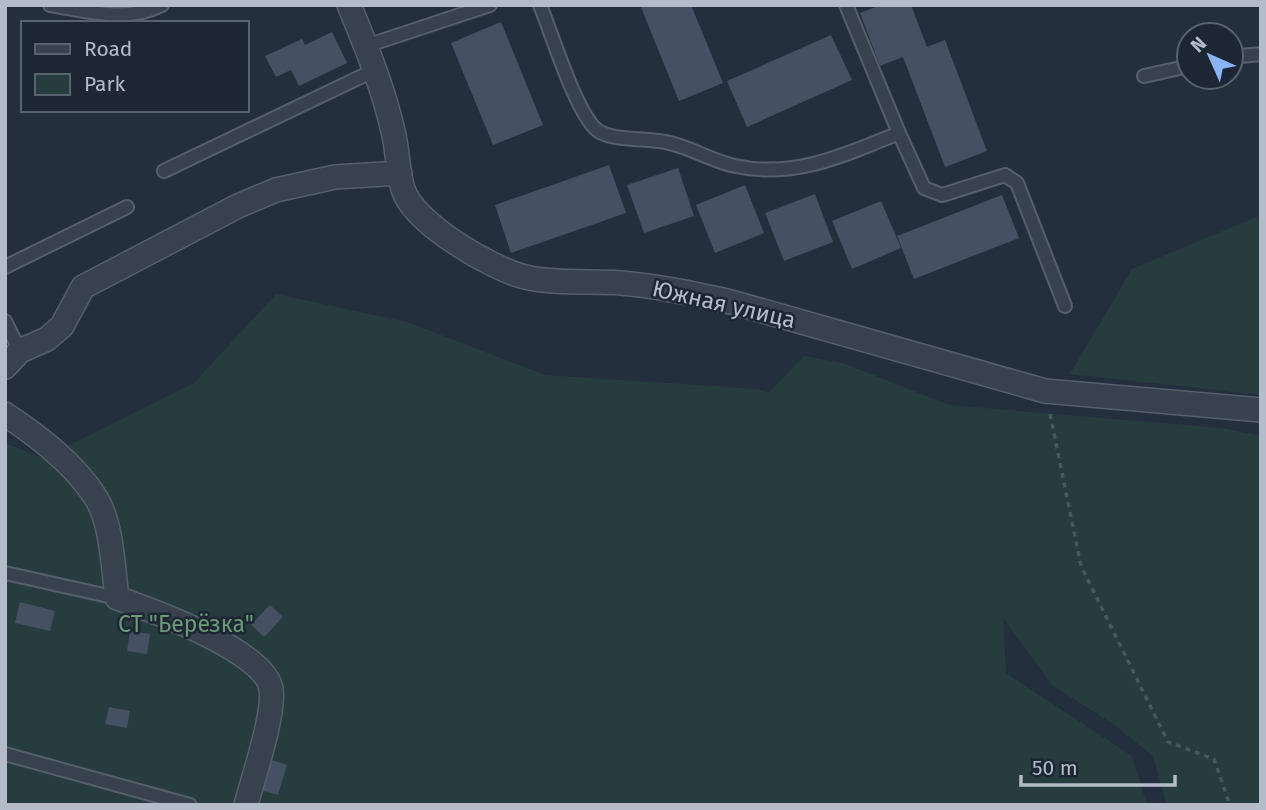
<svg xmlns="http://www.w3.org/2000/svg" width="1266" height="810" font-family="'Fira Sans',sans-serif">
<style>
.green{fill:#263c3f}
.building{fill:#455162}
.lines{fill:none;stroke-linecap:round;stroke-linejoin:round}
.lane-casing{stroke:#565f6c;stroke-width:16}
.street-casing{stroke:#565f6c;stroke-width:26}
.path{stroke:#44595c;stroke-width:3.5;stroke-dasharray:5 5;stroke-linecap:butt}
.lane{stroke:#38414e;stroke-width:12}
.street{stroke:#38414e;stroke-width:23}
.labels{text-anchor:middle;dominant-baseline:central;stroke-width:5;stroke-linejoin:round;paint-order:stroke}
.street-label{font-size:23px;fill:#b4bcc9;stroke:#1d2633}
.park-label{font-size:23px;fill:#6b9a76;stroke:#1d2633}
</style>
<rect width="100%" height="100%" fill="#242f3e"/>
<path class="green" d="M1261,215V395L1070,374L1132,269Z
M276,294L407,322L545,375L758,389L768,393L804,356L843,363L949,405L1222,428L1261,436V805H1167L1153,756L1113,724L1052,685L1003,618L1006,673L1132,756L1147,805H5V443L43,458L194,383Z"/>
<path class="building" d="M640,5H691L723,83L679,101Z
M881,5H911L927,47L945,40L987,151L945,167L903,57L880,66L860,13Z
M501,22L543,125L493,145L451,43Z
M332,32L347,63L299,86L291,70L276,77L265,56L302,39L305,45Z
M831,35L852,80L747,127L727,81Z
M609,165L626,213L511,253L495,205Z
M678,168L694,216L644,233L627,185Z
M745,185L764,233L715,253L696,205Z
M815,194L833,242L784,261L765,213Z
M1002,195L1019,238L914,279L897,236Z
M881,201L901,248L852,269L832,221Z
M20,602L55,611L50,631L15,623Z
M270,605L283,617L264,637L251,625Z
M130,631L150,634L147,654L127,651Z
M109,707L130,711L127,728L105,724Z
M269,759L287,765L278,795L260,790Z"/>
<g class="lines">
<defs>
<path id="lane" d="M50,5C87,11 126,23 162,5
M540,5C552,34 576,113 597,130C610,141 647,138 665,142C689,146 711,161 735,166C794,179 845,155 899,133
M846,5L899,133L924,188L942,195L1005,175L1017,183L1065,306
M366,46L490,5
M1231,57L1261,54
M1144,76L1189,66
M164,171L375,70
M5,267L127,207
M5,321L20,351
M5,573L117,598
M5,754L190,805"/>
<path id="street" d="M349,5C366,46 383,87 393,131C398,150 397,170 403,189C413,223 492,269 525,277C553,284 592,281 621,283C658,286 695,294 731,302L1045,391L1261,410
M5,367L20,351L47,339L62,326L83,287L238,206L276,190L335,177L400,173
M5,414C38,436 75,464 96,498C112,523 113,568 117,598C151,610 266,651 271,689C275,714 253,778 246,805"/>
</defs>
<use href="#lane" class="lane-casing"/>
<use href="#street" class="street-casing"/>
<path class="path" d="M1050,414L1081,566L1168,742L1214,759L1230,805"/>
<use href="#lane" class="lane"/>
<use href="#street" class="street"/>
</g>
<g class="labels">
<g class="street-label">
<text transform="translate(724 304) rotate(13)">Южная улица</text>
</g>
<g class="park-label">
<text x="186" y="624">СТ "Берёзка"</text>
</g>
</g>
<rect width="1266" height="810" fill="none" stroke="#b4bcc9" stroke-width="14"/>
<rect x="21" y="21" width="228" height="91" fill="#1d2633" stroke="#59626f" stroke-width="2"/>
<rect x="35" y="44" width="35" height="10" fill="#38414e" stroke="#59626f" stroke-width="2"/>
<text x="84" y="56" font-size="21" fill="#b4bcc9">Road</text>
<rect x="35" y="74" width="35" height="21" fill="#263c3f" stroke="#59626f" stroke-width="2"/>
<text x="84" y="91" font-size="21" fill="#b4bcc9">Park</text>
<g transform="translate(1210 56) rotate(315)"><circle r="33" fill="#1d2633" stroke="#59626f" stroke-width="2"/>
<path d="M0-5L12 26L0 18L-12 26Z" fill="#8ab4f8"/>
<text y="-10" font-size="19" font-weight="bold" text-anchor="middle" fill="#b4bcc9">N</text>
</g>
<path d="M1021 775v10h154v-10" fill="none" stroke="#b4bcc9" stroke-width="3.5"/>
<text x="1032" y="775" font-size="21" fill="#b4bcc9" stroke="#1d2633" stroke-width="5" paint-order="stroke">50 m</text>
</svg>
